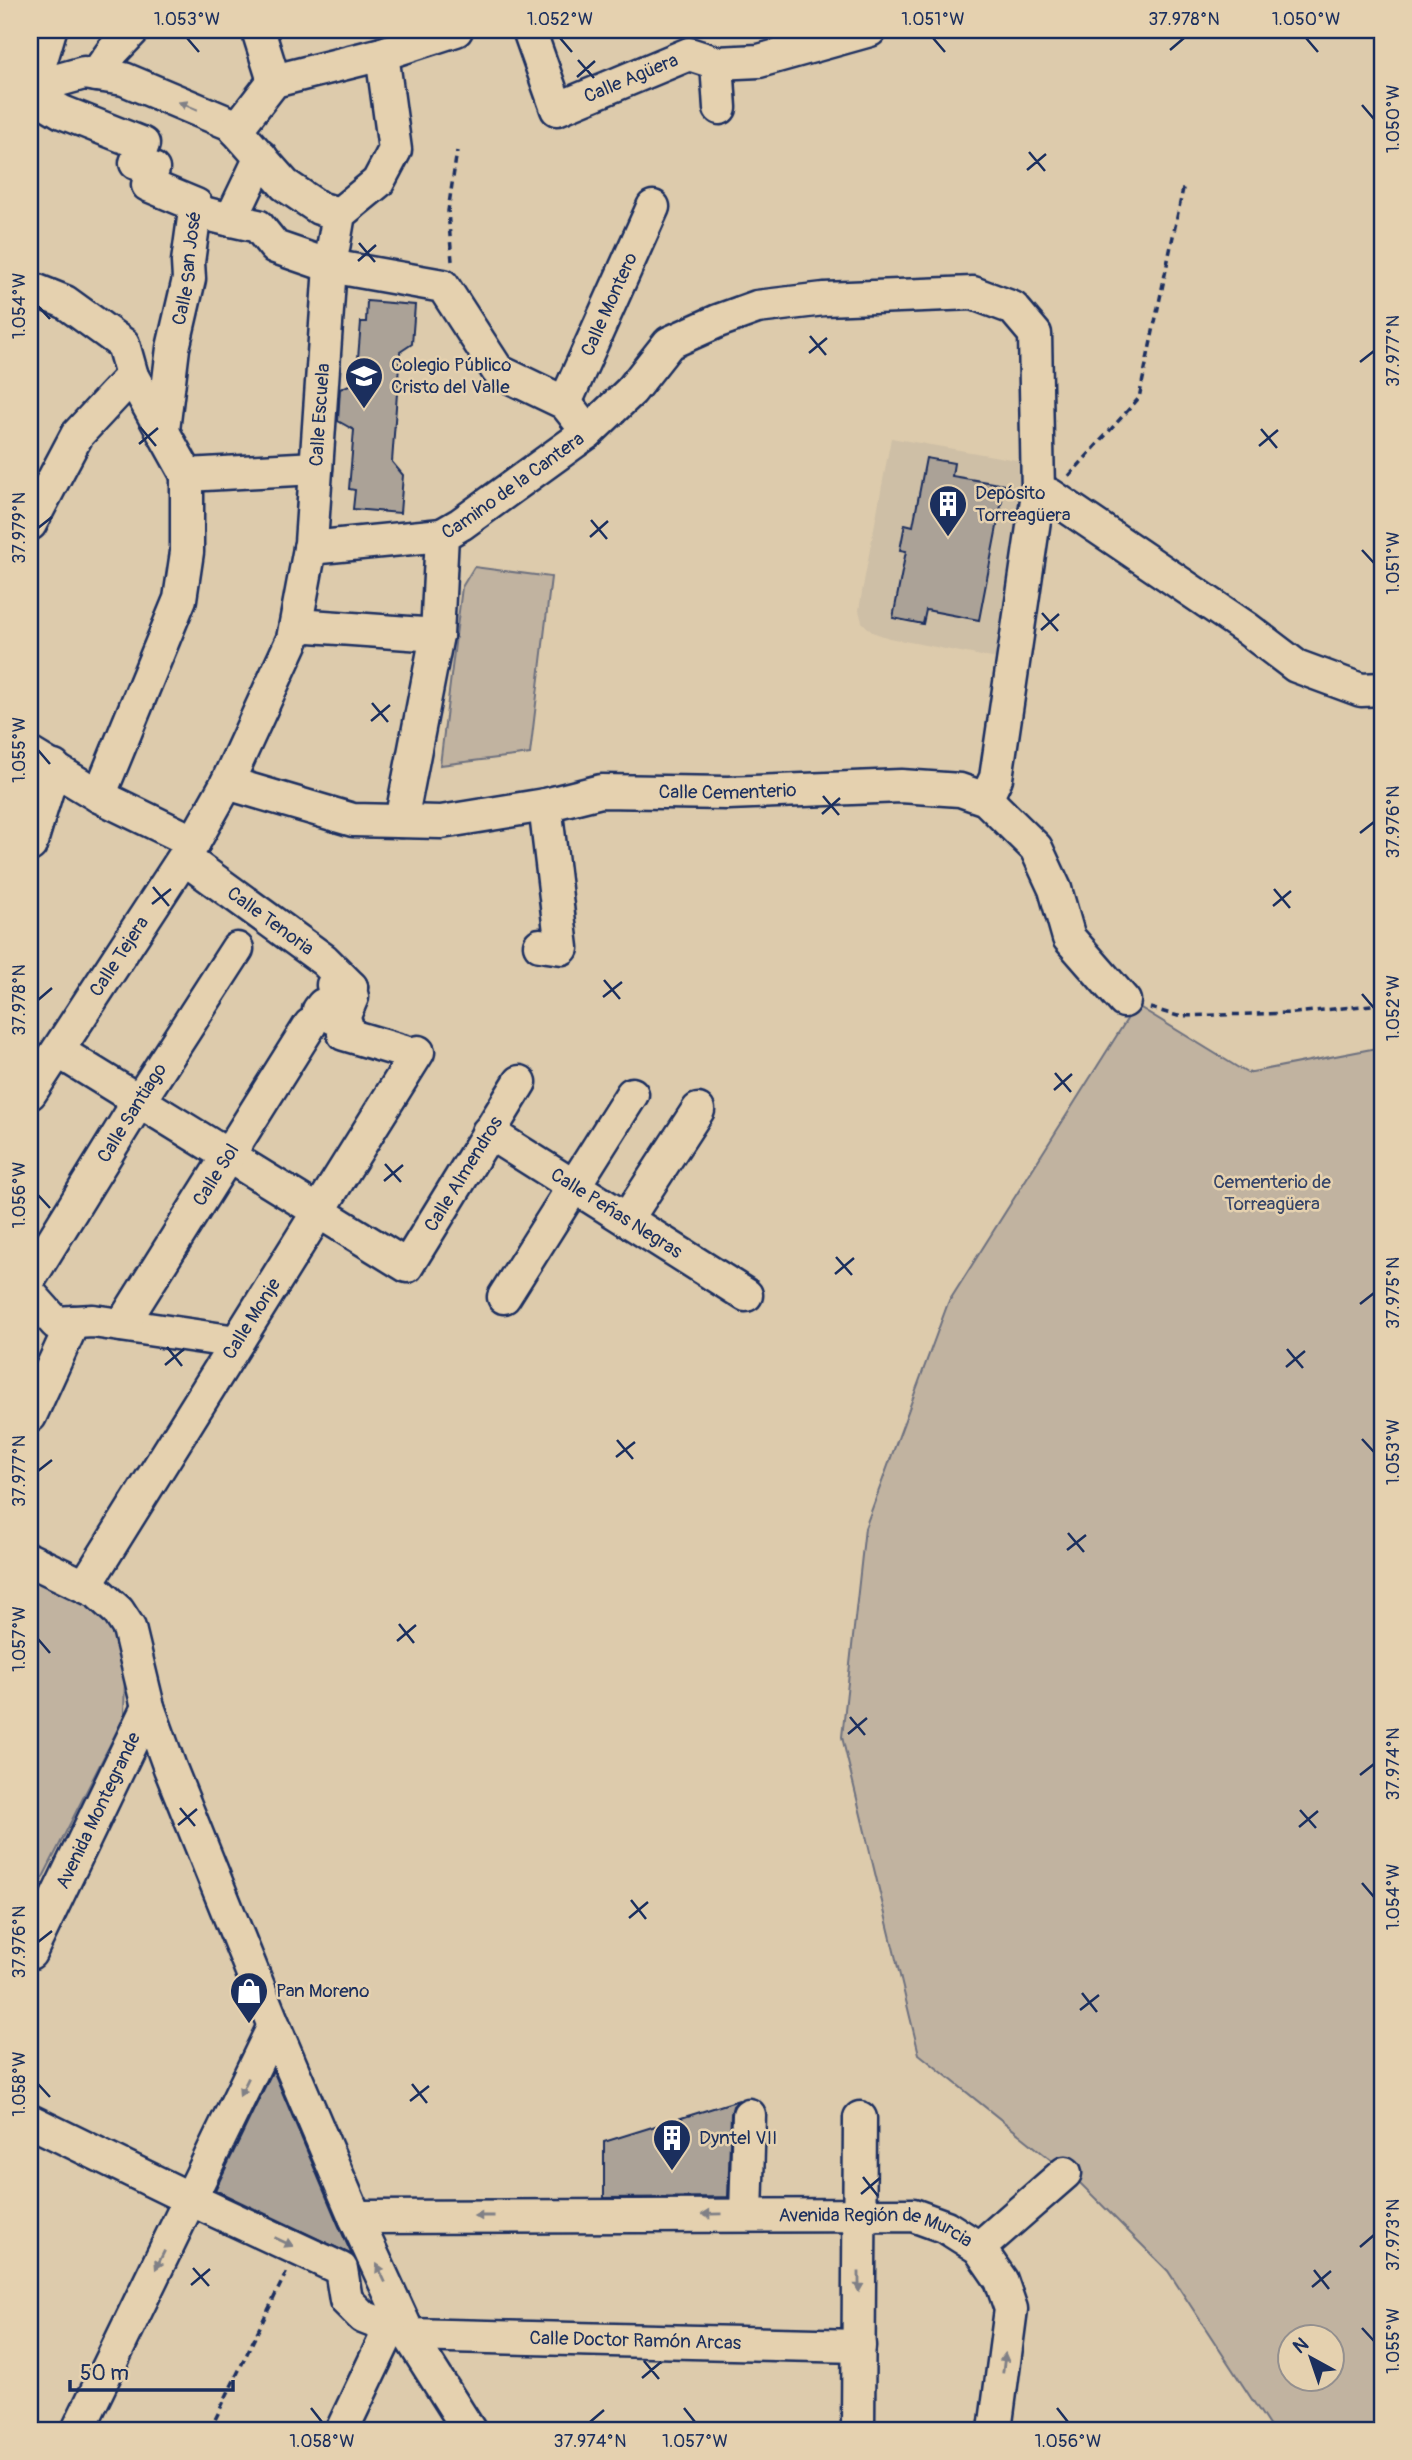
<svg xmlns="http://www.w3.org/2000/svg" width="1412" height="2460" font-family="Pangolin,sans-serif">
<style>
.built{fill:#cebfa6}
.green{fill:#c1b3a0;stroke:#6e717f;stroke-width:2;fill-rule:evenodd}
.building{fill:#aba297;stroke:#1b2f5e;stroke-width:2}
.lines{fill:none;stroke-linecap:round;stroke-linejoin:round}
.minor-casing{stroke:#1b2f5e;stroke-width:37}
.path{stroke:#1b2f5e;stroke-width:3.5;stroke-dasharray:7 5;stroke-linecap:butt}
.minor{stroke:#e5d1af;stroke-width:32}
.oneway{fill:#808086}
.ticks{fill:none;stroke:#1b2f5e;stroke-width:2.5}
.labels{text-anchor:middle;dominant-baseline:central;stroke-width:5;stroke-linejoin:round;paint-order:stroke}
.street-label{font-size:19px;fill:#1b2f5e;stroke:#e5d1af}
.poi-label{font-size:19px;fill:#1b2f5e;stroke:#e5d1af;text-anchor:start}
.park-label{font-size:19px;fill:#344368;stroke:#e5d1af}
.neatline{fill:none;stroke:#1b2f5e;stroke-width:2.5}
.ticks-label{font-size:18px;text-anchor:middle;fill:#1b2f5e}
</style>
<rect width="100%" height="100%" fill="#ddcbac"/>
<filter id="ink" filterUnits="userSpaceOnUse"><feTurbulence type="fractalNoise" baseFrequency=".0143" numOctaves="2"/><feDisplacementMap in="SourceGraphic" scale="14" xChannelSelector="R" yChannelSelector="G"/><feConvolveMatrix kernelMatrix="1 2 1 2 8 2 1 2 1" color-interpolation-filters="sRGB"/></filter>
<g filter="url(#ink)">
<path class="built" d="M891,438L1033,463L997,659L889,638L872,632L862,622L859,610L862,592Z"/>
<path class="green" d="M474,567L551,577L530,754L440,765L462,587Z
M1136,1005L1247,1073L1382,1047V2430H1272L1168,2271L1081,2184L919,2054L842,1737L865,1528L948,1303ZM1290,2338H1332V2380H1290Z
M30,1573L90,1605L118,1637L125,1672L124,1717L30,1903Z"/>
<path class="building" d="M367,301L415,305L412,344L400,352L392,462L403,475L400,513L353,509L355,490L349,489L354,430L338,421L340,389L356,382L361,322H366Z
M926,458L954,463L952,476L1005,485L979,620L926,610L923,624L893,618L906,551L900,550L905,524L913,526Z
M273,2070L338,2224L352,2255L215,2190Z
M739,2100L733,2106L731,2114L728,2197L604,2198V2142Z"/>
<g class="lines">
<defs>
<g id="minor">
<path d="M258,30L274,81"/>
<path id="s1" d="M529,30L557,109L689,54L717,63L759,61L870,30"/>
<path d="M717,63L720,108"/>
<path d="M96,75L113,51L133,30"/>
<path d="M33,87L50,30"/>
<path d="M30,88L84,73L124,79L231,124L285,185L319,208L339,214"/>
<path d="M30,93L62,112L143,144L136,163L153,169L148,185L196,205L195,211"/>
<path d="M236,130L274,81L382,54L456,30"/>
<path d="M231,220L258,226L275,247L330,266L443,286L498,371L565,403L588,432"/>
<path d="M30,288L65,302L123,344L132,376L187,475L316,468"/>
<path id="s2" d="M565,403L653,207"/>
<path id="s3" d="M163,430L173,348L189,279L188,262L195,211L231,220L261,157"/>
<path d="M30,524L77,435L132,376"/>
<path d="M310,548L442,535"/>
<path d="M296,625L437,635"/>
<path d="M30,754L99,796L194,842"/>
<path id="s4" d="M227,783L353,820L441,822L545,805L601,791L728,793L901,786L960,790L986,799L1036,848L1055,889L1069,938L1124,1001"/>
<path d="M99,796L180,599L187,552V475"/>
<path d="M986,799L996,778L1038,493L1050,495L1246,628L1296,666L1361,690L1382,689"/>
<path id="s5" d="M401,821L437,635L442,535L461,524L588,432L631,391L669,343L718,321L757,307L824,299L973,293L1013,308L1035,334L1038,493"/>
<path d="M30,845L54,767"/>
<path id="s6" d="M184,858L324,960L351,987"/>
<path d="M540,945L562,948L545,805"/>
<path d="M351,987L337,980L333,985L352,997L343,1018L323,1005L319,1010L346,1024L344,1034L415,1055"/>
<path id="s7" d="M58,1051L407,1266L520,1082"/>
<path id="s8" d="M30,1093L194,842L227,783L293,639L311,543L330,266L339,214L378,182L395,150L382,54"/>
<path id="s9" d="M488,1132L746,1295"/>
<path d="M627,1219L698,1110"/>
<path id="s10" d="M30,1278L139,1101L237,949"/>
<path d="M30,1294L56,1323L93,1321L237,1342"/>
<path d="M504,1297L632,1094"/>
<path id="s11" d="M122,1325L310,1025"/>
<path d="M30,1416L73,1322"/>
<path d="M30,1560L97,1592L118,1611L129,1628L148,1707L170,1768L274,2026L355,2217L409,2335L469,2430"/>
<path id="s12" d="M85,1586L418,1052"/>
<path id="s13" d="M30,1953L148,1707"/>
<path id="s14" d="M274,2026L190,2199L341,2269L346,2300L363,2317L409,2335L859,2346"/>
<path d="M30,2121L190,2199L78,2430"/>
<path d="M746,2214L749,2115"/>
<path id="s15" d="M355,2217L913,2215L946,2227L979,2248L1001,2280L1011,2309L995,2430"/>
<path d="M979,2248L1065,2173"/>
<path d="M342,2430L390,2329"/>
<path d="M858,2430L860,2118"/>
</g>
</defs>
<use href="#minor" class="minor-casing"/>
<path class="path" d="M452,261L448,211L457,151
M1069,476L1139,398L1184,184
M1150,1008L1178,1016L1295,1013L1382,1004
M210,2430L287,2271"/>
<use href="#minor" class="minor"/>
</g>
<defs><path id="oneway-solid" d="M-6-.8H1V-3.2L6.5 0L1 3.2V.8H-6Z" transform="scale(1.75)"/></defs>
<g class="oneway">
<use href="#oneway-solid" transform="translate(188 106) rotate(-157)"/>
<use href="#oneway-solid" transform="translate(244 2087) rotate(116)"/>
<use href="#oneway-solid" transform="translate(712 2214) rotate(179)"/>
<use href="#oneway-solid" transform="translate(484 2216) rotate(180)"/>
<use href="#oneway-solid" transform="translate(284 2242) rotate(25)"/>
<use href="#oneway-solid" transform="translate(160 2260) rotate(116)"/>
<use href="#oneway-solid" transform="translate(381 2273) rotate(-115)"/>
<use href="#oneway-solid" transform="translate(859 2282) rotate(90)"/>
<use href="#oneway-solid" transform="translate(1004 2363) rotate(-83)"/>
</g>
</g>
<path class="ticks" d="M187,38L199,52M560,38L572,52M933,38L945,52M1306,38L1318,52M1170,50L1184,38M578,60L594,78M577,77L595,61M1362,105L1374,119M1029,152L1045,171M1027,170L1046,154M359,243L375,262M358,261L376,245M38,306L50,319M810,336L826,355M809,353L827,338M1360,362L1374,351M140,427L156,446M1261,429L1277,448M139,444L158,428M1259,446L1278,430M591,520L607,539M38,528L52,517M590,537L608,521M1362,550L1374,563M1042,613L1058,631M1041,630L1059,614M372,703L388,722M371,721L390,705M38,750L50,764M823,796L839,815M822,814L840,798M1360,833L1374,822M153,887L169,906M1274,889L1290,908M152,904L171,889M1273,906L1291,891M604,980L620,999M1362,994L1374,1008M603,997L622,982M38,1000L52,988M1055,1073L1071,1092M1054,1090L1072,1074M385,1164L401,1182M384,1181L403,1165M38,1195L50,1208M836,1257L852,1275M835,1274L854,1258M1360,1304L1374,1293M167,1347L182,1366M1287,1349L1303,1368M165,1365L184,1349M1286,1367L1305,1351M1362,1439L1374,1452M617,1440L633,1459M616,1457L635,1442M38,1471L52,1460M1068,1533L1084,1552M1067,1550L1086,1535M399,1624L414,1643M38,1639L50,1653M397,1641L416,1625M850,1717L865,1735M848,1734L867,1718M1360,1775L1374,1764M180,1808L195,1826M1300,1810L1316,1828M178,1825L197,1809M1299,1827L1318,1811M1362,1883L1374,1897M631,1900L646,1919M629,1918L648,1902M38,1942L52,1931M1082,1993L1097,2012M1080,2010L1099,1995M38,2084L50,2097M412,2084L427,2103M410,2101L429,2086M863,2177L878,2196M861,2194L880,2178M1360,2247L1374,2235M193,2268L209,2286M1314,2270L1329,2289M191,2285L210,2269M1312,2287L1331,2271M1362,2328L1374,2341M644,2361L659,2379M642,2378L661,2362M311,2408L322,2422M684,2408L695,2422M1057,2408L1068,2422M590,2422L604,2410"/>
<defs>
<symbol id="school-pin" viewBox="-11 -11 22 30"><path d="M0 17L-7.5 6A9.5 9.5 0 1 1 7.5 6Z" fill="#1b2f5e" stroke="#e5d1af"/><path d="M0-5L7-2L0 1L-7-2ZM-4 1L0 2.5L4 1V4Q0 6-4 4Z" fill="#fff"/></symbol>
<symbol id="building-pin" viewBox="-11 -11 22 30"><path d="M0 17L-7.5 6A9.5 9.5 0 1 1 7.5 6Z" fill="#1b2f5e" stroke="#e5d1af"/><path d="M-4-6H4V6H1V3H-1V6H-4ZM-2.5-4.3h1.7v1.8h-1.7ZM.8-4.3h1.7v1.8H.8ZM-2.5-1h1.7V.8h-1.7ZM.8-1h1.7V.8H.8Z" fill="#fff"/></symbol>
<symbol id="shop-pin" viewBox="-11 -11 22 30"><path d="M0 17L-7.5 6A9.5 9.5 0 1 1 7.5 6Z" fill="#1b2f5e" stroke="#e5d1af"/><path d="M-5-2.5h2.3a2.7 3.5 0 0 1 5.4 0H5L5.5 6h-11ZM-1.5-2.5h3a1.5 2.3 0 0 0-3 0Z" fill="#fff"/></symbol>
</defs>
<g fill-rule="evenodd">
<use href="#school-pin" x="342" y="354" width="44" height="60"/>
<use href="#building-pin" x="926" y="482" width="44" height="60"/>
<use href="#shop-pin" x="227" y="1969" width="44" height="60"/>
<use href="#building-pin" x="650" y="2116" width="44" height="60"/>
</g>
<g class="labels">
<g class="street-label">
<text stroke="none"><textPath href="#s1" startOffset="164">Calle Agüera</textPath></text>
<text stroke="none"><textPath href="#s3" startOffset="164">Calle San José</textPath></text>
<text stroke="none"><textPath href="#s2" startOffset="108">Calle Montero</textPath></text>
<text stroke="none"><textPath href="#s8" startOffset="752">Calle Escuela</textPath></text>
<text stroke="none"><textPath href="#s5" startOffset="376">Camino de la Cantera</textPath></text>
<text stroke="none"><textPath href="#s4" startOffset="509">Calle Cementerio</textPath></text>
<text stroke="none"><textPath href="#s6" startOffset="107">Calle Tenoria</textPath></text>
<text stroke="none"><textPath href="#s8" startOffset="163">Calle Tejera</textPath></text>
<text stroke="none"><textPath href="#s10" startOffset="194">Calle Santiago</textPath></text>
<text stroke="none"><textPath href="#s7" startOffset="518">Calle Almendros</textPath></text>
<text stroke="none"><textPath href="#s11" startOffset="177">Calle Sol</textPath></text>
<text stroke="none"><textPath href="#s9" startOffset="152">Calle Peñas Negras</textPath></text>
<text stroke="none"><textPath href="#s12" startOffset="315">Calle Monje</textPath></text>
<text stroke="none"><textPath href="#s13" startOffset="158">Avenida Montegrande</textPath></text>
<text stroke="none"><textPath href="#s15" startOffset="523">Avenida Región de Murcia</textPath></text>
<text stroke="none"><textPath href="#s14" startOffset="690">Calle Doctor Ramón Arcas</textPath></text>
</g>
<g class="poi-label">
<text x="391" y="365">Colegio Público<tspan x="391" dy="22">Cristo del Valle</tspan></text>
<text x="975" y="493">Depósito<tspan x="975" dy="22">Torreagüera</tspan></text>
<text x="276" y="1991">Pan Moreno</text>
<text x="699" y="2138">Dyntel VII</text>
</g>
<g class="park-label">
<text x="1272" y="1182">Cementerio de<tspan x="1272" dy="22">Torreagüera</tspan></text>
</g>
</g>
<rect width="1412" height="2460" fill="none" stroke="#e5d1af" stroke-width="77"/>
<g transform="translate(1311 2358) rotate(320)"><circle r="33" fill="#e5d1af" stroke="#94908f" stroke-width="2"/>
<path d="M0-5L12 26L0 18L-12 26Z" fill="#1b2f5e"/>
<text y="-10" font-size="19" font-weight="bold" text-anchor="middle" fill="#1b2f5e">N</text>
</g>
<path d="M70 2380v10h163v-10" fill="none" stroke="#1b2f5e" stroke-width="3.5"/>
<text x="80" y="2380" font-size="21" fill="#1b2f5e" stroke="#e5d1af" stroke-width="5" paint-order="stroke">50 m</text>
<rect x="38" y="38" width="1336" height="2384" class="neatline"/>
<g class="ticks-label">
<text x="187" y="25">1.053°W</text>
<text x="560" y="25">1.052°W</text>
<text x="933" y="25">1.051°W</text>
<text x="1184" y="25">37.978°N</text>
<text x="1306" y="25">1.050°W</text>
<text transform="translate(1393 119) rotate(-90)" y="6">1.050°W</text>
<text transform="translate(19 306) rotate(-90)" y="6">1.054°W</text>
<text transform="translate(1393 351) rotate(-90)" y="6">37.977°N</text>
<text transform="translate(19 528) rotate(-90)" y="6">37.979°N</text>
<text transform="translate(1393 563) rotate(-90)" y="6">1.051°W</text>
<text transform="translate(19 750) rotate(-90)" y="6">1.055°W</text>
<text transform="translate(1393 822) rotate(-90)" y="6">37.976°N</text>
<text transform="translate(19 1000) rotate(-90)" y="6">37.978°N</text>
<text transform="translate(1393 1008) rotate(-90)" y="6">1.052°W</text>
<text transform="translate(19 1195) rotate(-90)" y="6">1.056°W</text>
<text transform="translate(1393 1293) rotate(-90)" y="6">37.975°N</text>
<text transform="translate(1393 1452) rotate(-90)" y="6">1.053°W</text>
<text transform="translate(19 1471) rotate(-90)" y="6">37.977°N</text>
<text transform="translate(19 1639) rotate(-90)" y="6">1.057°W</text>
<text transform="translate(1393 1764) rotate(-90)" y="6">37.974°N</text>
<text transform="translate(1393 1897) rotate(-90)" y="6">1.054°W</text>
<text transform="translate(19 1942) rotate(-90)" y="6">37.976°N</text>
<text transform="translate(19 2084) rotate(-90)" y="6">1.058°W</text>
<text transform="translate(1393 2235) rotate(-90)" y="6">37.973°N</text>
<text transform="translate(1393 2341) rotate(-90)" y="6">1.055°W</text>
<text x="322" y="2447">1.058°W</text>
<text x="590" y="2447">37.974°N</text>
<text x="695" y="2447">1.057°W</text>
<text x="1068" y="2447">1.056°W</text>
</g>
</svg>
